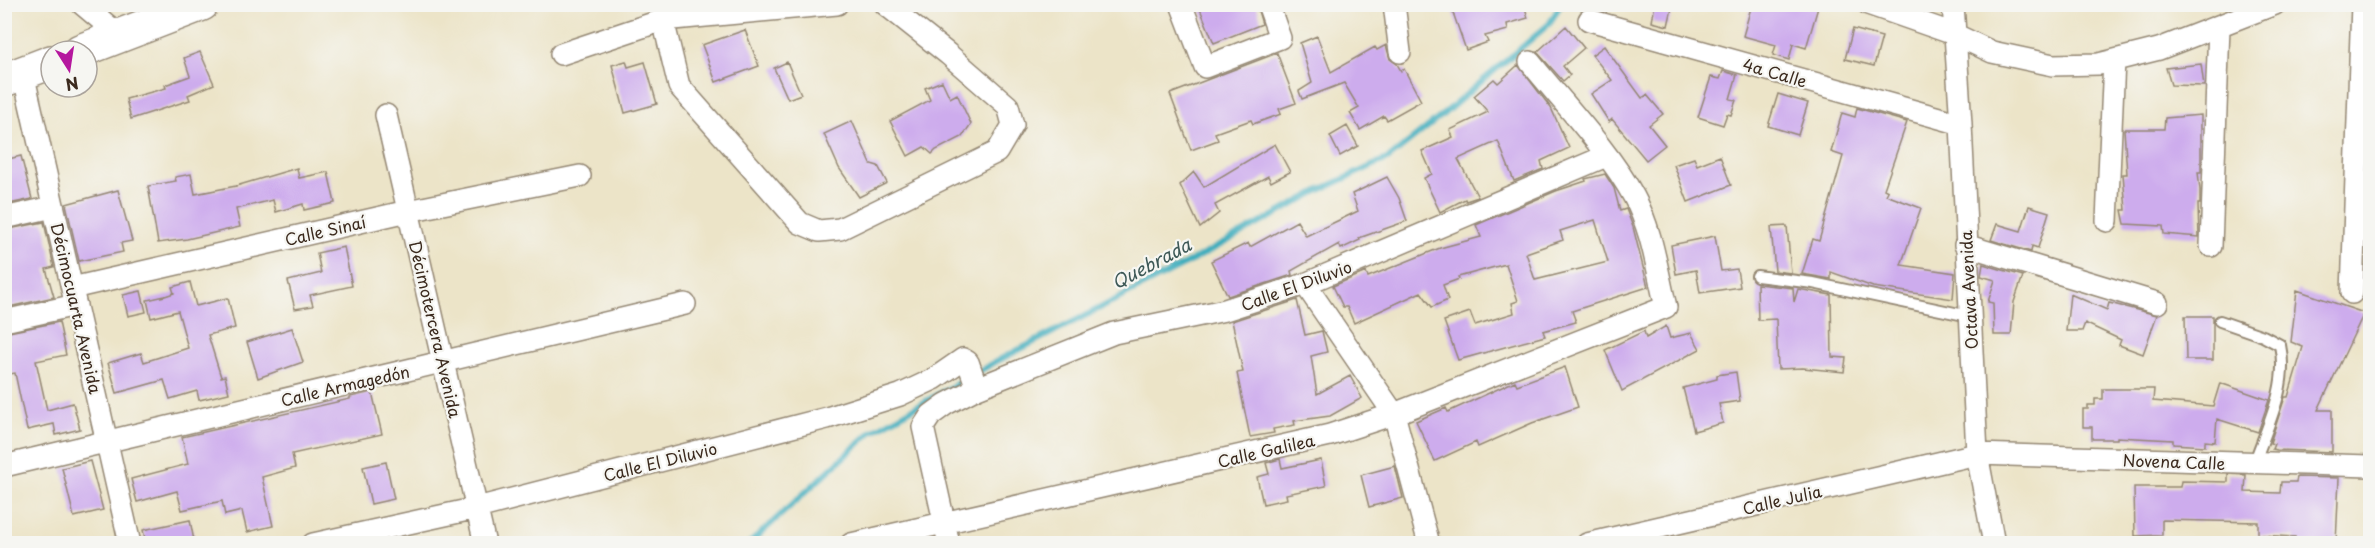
<svg xmlns="http://www.w3.org/2000/svg" width="2375" height="548" font-family="'Playpen Sans',sans-serif">
<style>
.lines{fill:none;stroke-linecap:round;stroke-linejoin:round}
.stream{stroke:#41aebe;stroke-width:6}
.building{fill:#cdaced;fill-rule:evenodd}
.lane-casing{stroke:#948773;stroke-width:14}
.street-casing{stroke:#948773;stroke-width:24}
.primary-casing{stroke:#948773;stroke-width:36}
.lane{stroke:#fff;stroke-width:10}
.street{stroke:#fff;stroke-width:21}
.primary{stroke:#fff;stroke-width:33}
.labels{text-anchor:middle;dominant-baseline:central;stroke-width:4.5;stroke-linejoin:round;paint-order:stroke}
.street-label{font-size:16px;fill:#3b2a1e;stroke:#f6f6f2}
.water-label{font-size:18px;font-style:italic;fill:#3d5856;stroke:#f6f6f2}
</style>
<rect width="100%" height="100%" fill="#f6f6f2"/>
<filter id="ink" filterUnits="userSpaceOnUse"><feTurbulence type="fractalNoise" baseFrequency=".0167" numOctaves="2"/><feDisplacementMap in="SourceGraphic" scale="12" xChannelSelector="R" yChannelSelector="G"/><feConvolveMatrix kernelMatrix="1 2 1 2 8 2 1 2 1" color-interpolation-filters="sRGB"/></filter>
<filter id="wash" filterUnits="userSpaceOnUse"><feTurbulence type="fractalNoise" baseFrequency=".008" numOctaves="4" result="noise"/><feDisplacementMap in="SourceGraphic" scale="24" xChannelSelector="R" yChannelSelector="G"/><feGaussianBlur stdDeviation="1.35" result="paint"/><feColorMatrix in="noise" values="0 0 0 0 0 0 0 0 0 0 0 0 0 0 0 0 0 1.4 0 .05"/><feComposite in="paint" operator="in"/></filter>
<g filter="url(#wash)">
<rect width="100%" height="100%" fill="#ece4c8"/>
<g class="lines">
<path class="stream" d="M749,544L871,432L999,360L1197,258L1318,191L1389,158L1440,117L1549,24L1561,4"/>
</g>
<g id="blocks">
<path class="building" d="M1198,4H1256L1262,24L1214,43Z
M1450,4H1524L1528,18L1507,24L1508,30L1485,36L1488,42L1466,50Z
M1655,4H1673L1668,26L1652,22Z
M1752,4H1819L1806,48L1793,44L1789,60L1773,55L1776,45L1743,36Z
M1566,26L1584,48L1563,66L1570,75L1563,81L1537,52Z
M1853,29L1882,37L1874,66L1845,59Z
M745,30L759,66L716,82L702,45Z
M1317,36L1331,72L1375,47L1377,50L1386,45L1390,59L1397,64L1401,71L1404,69L1421,101L1387,120L1384,116L1360,130L1350,113L1359,108L1344,83L1302,99L1299,91L1312,83L1300,43Z
M1604,46L1642,98L1647,95L1663,114L1649,125L1665,145L1646,160L1612,119L1609,122L1591,94L1612,80L1592,55Z
M200,52L214,84L188,95L190,100L131,119L126,99L166,88L165,85L190,76L184,58Z
M1277,53L1296,103L1279,109L1281,114L1253,124L1251,120L1215,133L1218,140L1191,150L1170,94Z
M626,61L628,67L645,62L657,104L625,113L612,65Z
M787,62L801,94L788,99L774,68Z
M2201,64L2204,86L2171,85L2166,68Z
M1518,65L1551,108L1569,148L1541,161L1543,169L1514,181L1498,141L1458,159L1478,197L1466,201L1465,199L1440,212L1424,178L1432,174L1422,151L1453,137L1450,130L1488,112L1474,96L1494,79L1498,83Z
M1723,71L1737,75L1730,99L1736,100L1731,115L1727,114L1723,125L1698,117L1711,77L1720,79Z
M942,81L950,98L957,94L971,124L962,137L936,150L932,154L924,147L908,156L890,121L930,100L925,88Z
M1778,94L1808,103L1798,135L1768,126Z
M1857,108L1907,122L1884,189L1888,191L1886,195L1921,208L1901,265L1955,273L1953,299L1873,287L1831,272V279L1802,274L1813,239L1819,241L1843,156L1831,152L1842,113L1855,117Z
M2201,115V172H2198L2200,190V204H2198L2199,237L2164,234L2163,226L2125,224L2122,210H2126L2123,174H2127L2124,129H2164L2165,118Z
M852,121L871,164L878,166L887,183L859,197L839,168L824,134Z
M1347,126L1358,146L1340,156L1330,136Z
M1275,144L1290,172L1271,182L1268,176L1215,205L1219,213L1200,228L1180,185L1194,172L1204,187Z
M21,156L32,199L4,205V160Z
M1720,156L1731,185L1688,202L1674,165L1694,158L1697,165Z
M297,168L299,178L328,172L335,203L304,210L303,204L276,212L273,200L236,209L240,227L187,239L158,243L148,186L176,181L175,177L191,174L195,194L236,186Z
M1605,174L1614,188L1620,211L1626,209L1633,227L1648,287L1572,311L1576,322L1543,331L1545,336L1458,360L1444,321L1470,312L1475,325L1514,313L1512,303L1518,301L1506,264L1458,277L1459,279L1443,285L1448,300L1432,307L1421,292L1354,323L1347,307H1343L1333,286L1366,272L1368,277L1440,248L1481,237L1476,225L1556,191L1586,181L1585,179ZM1595,220L1608,262L1535,280L1526,253L1563,240L1560,231Z
M1387,177L1399,198L1407,221L1359,238L1360,240L1341,249L1339,244L1291,271L1292,275L1228,296L1211,261L1248,243L1250,247L1297,221L1306,236L1358,211L1352,194Z
M118,190L132,241L121,243L123,252L79,261L66,204Z
M2029,206L2049,212L2038,248L2032,246L2031,252L1991,240L1997,224L2021,231Z
M44,222L54,267L46,269L54,297L4,308V230Z
M1787,226L1791,273L1775,271L1771,227Z
M1715,236L1721,271L1737,269L1740,287L1700,293L1696,270L1676,274L1671,245Z
M344,247L352,286L310,295L313,306L295,309L288,281L321,273L317,253Z
M1983,264L2023,276L2014,302L2011,335H1994L1993,303L1988,302L1995,280L1981,276Z
M190,282L196,306L228,298L235,328L208,335L221,377L225,376L229,393L199,400L197,391L170,399L164,380L117,393L108,363L141,353L144,362L188,348L178,311L151,318L147,300L165,296L174,293L172,287Z
M1757,284L1793,288L1794,302L1798,289L1831,295L1832,357L1846,358L1844,372L1803,368L1778,369L1776,319L1758,320Z
M2297,290L2364,313L2318,410H2332V452L2277,450L2272,449L2274,444L2270,443L2285,397H2288L2303,347L2291,342Z
M141,291L146,312L128,316L123,295Z
M2070,294L2107,310L2109,303L2157,315L2143,354L2119,345L2121,340L2085,323L2082,331H2066Z
M1297,300L1305,335L1322,331L1327,352L1311,356L1317,394L1350,376L1362,398L1330,416L1294,421L1295,425L1273,429L1274,433L1250,437L1237,373L1243,372L1232,321Z
M2185,316H2213V360H2186Z
M59,322L66,355L36,361L47,410L73,403L80,429L56,435L54,424L27,430L15,373L4,375V333Z
M1666,326L1670,338L1691,333L1700,349L1622,391L1605,350L1644,331L1646,338Z
M292,328L303,362L258,378L247,342Z
M1565,367L1578,407L1532,423L1478,447L1476,442L1435,461L1416,421L1446,408L1448,412L1515,381L1517,385Z
M1736,372L1740,401L1719,404L1723,423L1694,431L1683,388L1717,379V375Z
M2220,383L2269,400L2258,432L2217,419L2215,442L2205,441V446L2173,444V440L2117,437V439H2092V427H2083V409H2088V405H2095V399H2103V389H2154L2153,401L2213,406Z
M372,392L382,434L292,454L295,468L262,477L273,526L247,532L242,511L225,515L222,501L182,510L177,491L137,502L131,479L188,464L182,437L350,399V397Z
M1280,459L1282,468L1321,460L1326,486L1286,494L1287,499L1263,504L1257,477L1269,474L1266,463Z
M90,461L103,510L74,517L62,468Z
M386,462L394,499L371,504L363,467Z
M1395,466L1403,498L1369,507L1361,475Z
M2228,474L2246,475L2245,492L2280,493L2281,482H2296L2297,477L2339,478L2336,543H2294L2295,537L2258,535V522L2162,520V535L2135,536L2134,487H2180L2181,481L2228,482Z
M190,520L194,541L184,543H146L143,530Z"/>
</g>
</g>
<g filter="url(#ink)">
<use href="#blocks" fill-opacity="0" stroke="#948773" stroke-width="1.5"/>
<g class="lines">
<defs>
<path id="lane" d="M1757,276L1813,283L1969,316
M2220,321L2263,336L2280,345C2289,386 2267,426 2254,464"/>
<path id="street" d="M82,4L119,35
M1181,4L1205,67L1280,38L1268,4
M1394,4L1400,52
M1868,4L1954,34L1992,52L2053,65L2099,64L2159,49L2275,4
M1953,4L1961,124L1977,454L1994,544
M663,20L679,86L800,223L819,231L840,229L997,152L1013,125L1008,106L948,54L885,4
M1589,20L1961,124
M561,54L663,20L837,4
M23,73L130,544
M386,115L485,544
M4,218L53,207
M2107,221L2114,60
M1965,245L2157,303
M2211,246L2219,27
M1305,284L1394,414L1429,544
M72,288L408,211L580,176
M2352,293L2362,4
M4,321L76,305
M4,466L685,304
M313,544L477,508L827,418L900,395L934,379L963,359L968,362L977,388
M851,544L1330,435L1394,414L1666,307C1657,270 1652,230 1634,197C1610,152 1563,103 1530,62
M949,544L923,427L931,415L946,404L977,388L1114,333L1225,310L1305,284L1606,156
M1587,544L1977,454L2370,466"/>
<path id="primary" d="M80,51L202,4
M4,80L51,62"/>
</defs>
<use href="#lane" class="lane-casing"/>
<use href="#street" class="street-casing"/>
<use href="#primary" class="primary-casing"/>
<use href="#lane" class="lane"/>
<use href="#street" class="street"/>
<use href="#primary" class="primary"/>
</g>
</g>
<g class="labels">
<g class="street-label">
<text transform="translate(1775 72) rotate(16)">4a Calle</text>
<text transform="translate(325 230) rotate(-13)">Calle Sinaí</text>
<text transform="translate(1296 285) rotate(-20)">Calle El Diluvio</text>
<text transform="translate(1968 290) rotate(-93)">Octava Avenida</text>
<text transform="translate(77 308) rotate(77)">Décimocuarta Avenida</text>
<text transform="translate(436 329) rotate(77)">Décimotercera Avenida</text>
<text transform="translate(345 385) rotate(-13)">Calle Armagedón</text>
<text transform="translate(1266 450) rotate(-13)">Calle Galilea</text>
<text transform="translate(660 461) rotate(-14)">Calle El Diluvio</text>
<text transform="translate(2174 461) rotate(2)">Novena Calle</text>
<text transform="translate(1782 499) rotate(-13)">Calle Julia</text>
</g>
<g class="water-label">
<text transform="translate(1151 263) rotate(-28)">Quebrada</text>
</g>
</g>
<rect width="2375" height="548" fill="none" stroke="#f6f6f2" stroke-width="24"/>
<g transform="translate(69 69) rotate(168)"><circle r="28" fill="#f6f6f2" stroke="#aba49d" stroke-width="1.5"/>
<path d="M0-4.5L10 22L0 15L-10 22Z" fill="#b5179e"/>
<text y="-9" font-size="16" font-weight="bold" text-anchor="middle" fill="#3b2a1e">N</text>
</g>
</svg>
